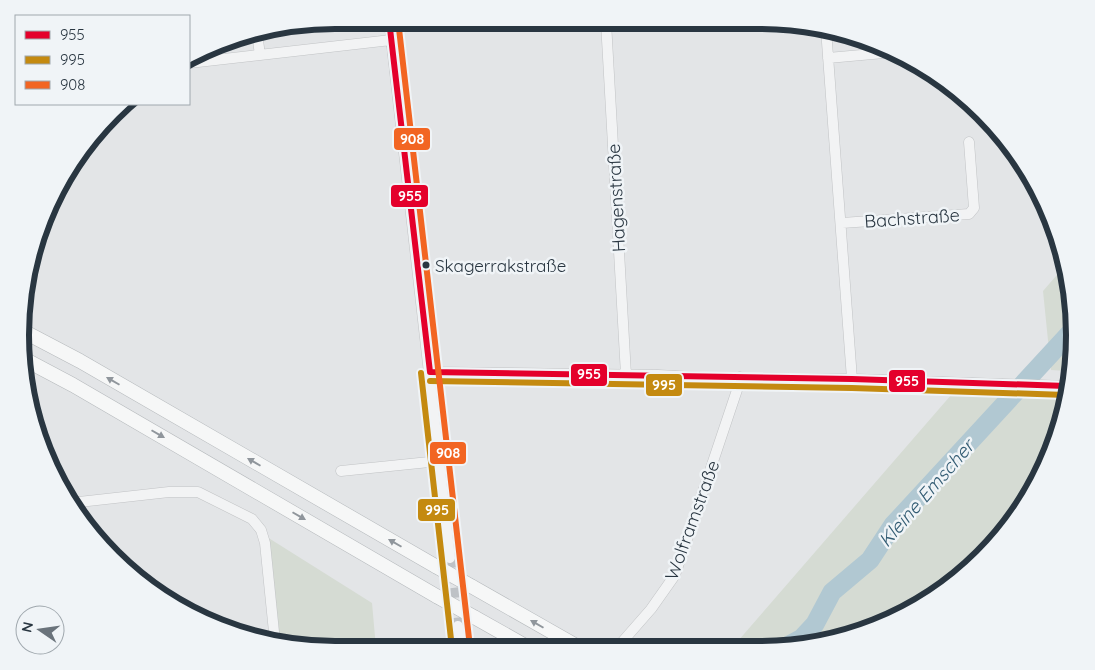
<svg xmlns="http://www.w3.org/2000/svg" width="1095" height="670" font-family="Quicksand,sans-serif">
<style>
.green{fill:#d5dbd3}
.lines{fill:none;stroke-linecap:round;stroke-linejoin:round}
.river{stroke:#b1c8d2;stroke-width:19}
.minor-tunnel{stroke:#bec2c6;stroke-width:10;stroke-dasharray:10 5;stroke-linecap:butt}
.minor-casing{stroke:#c1c3c5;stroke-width:11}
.highway-casing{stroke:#b5b9bc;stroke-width:15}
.minor{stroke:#f2f3f4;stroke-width:10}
.highway{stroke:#f6f7f7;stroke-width:14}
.highway-bridge-casing{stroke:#b5b9bc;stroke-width:15;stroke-linecap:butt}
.highway-bridge{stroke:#f6f7f7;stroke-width:14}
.bus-1-casing{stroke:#f0f4f7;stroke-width:10}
.bus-2-casing{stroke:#f0f4f7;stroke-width:10}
.bus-3-casing{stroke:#f0f4f7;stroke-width:10}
.bus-1{stroke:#e4002b;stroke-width:6}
.bus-2{stroke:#c48a10;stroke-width:6}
.bus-3{stroke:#f26522;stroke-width:6}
.oneway{fill:#90969c}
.bus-dot{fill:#293641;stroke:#f0f4f7;stroke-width:2}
.labels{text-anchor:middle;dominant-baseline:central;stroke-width:5;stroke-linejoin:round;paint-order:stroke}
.bus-label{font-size:17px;fill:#293641;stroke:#f0f4f7;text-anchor:start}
.street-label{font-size:18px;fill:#293641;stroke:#f0f4f7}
.water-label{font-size:19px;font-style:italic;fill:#345d74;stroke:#f0f4f7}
.rim{fill:none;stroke:#293641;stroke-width:6}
.line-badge{stroke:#f0f4f7;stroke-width:2}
.badge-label{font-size:14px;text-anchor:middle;font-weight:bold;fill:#fff}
</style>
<rect width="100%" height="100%" fill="#e3e5e7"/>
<path class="green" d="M1063,268L1072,294L1067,371L1051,370L1043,291Z
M958,387L1066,390L1064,416L1010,527L917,608L842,639L781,649H731Z
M267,537L372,603L376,648L294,647L278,643Z"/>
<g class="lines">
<path class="river" d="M782,649L802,638L815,624L832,592L870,560L893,525L1070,333"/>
<path class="minor-tunnel" d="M450,558L458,626"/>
<defs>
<path id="minor" d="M389,20L450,558
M606,22L626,375
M826,29L852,379
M257,33L260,55
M828,58L895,52
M189,63L391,40
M842,223L969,214L974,208L969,142
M430,372L658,375L711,378L852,379L1066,386
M341,471L439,461
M70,503L169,492H198L252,519L261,530L265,543L275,642
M458,626L461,648
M616,649L651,609L675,575L737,390L740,377"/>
<path id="highway" d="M21,330L80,361L437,567
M24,359L73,385L438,597
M471,586L580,648
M474,617L529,648"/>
</defs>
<use href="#minor" class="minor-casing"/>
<use href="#highway" class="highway-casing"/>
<use href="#minor" class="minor"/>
<use href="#highway" class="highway"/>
<defs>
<path id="highway-bridge" d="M437,567L471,586
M438,597L474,617"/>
</defs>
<use href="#highway-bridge" class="highway-bridge-casing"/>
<use href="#highway-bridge" class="highway-bridge"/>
<defs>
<path id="bus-1" d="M389,20L430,372
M430,372L852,379L1066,386"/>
<path id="bus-2" d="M421,373L452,648
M430,381L852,388L1066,395"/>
<path id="bus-3" d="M398,20L470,647"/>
</defs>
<use href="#bus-1" class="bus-1-casing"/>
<use href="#bus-2" class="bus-2-casing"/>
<use href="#bus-3" class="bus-3-casing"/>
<use href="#bus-1" class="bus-1"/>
<use href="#bus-2" class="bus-2"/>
<use href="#bus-3" class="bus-3"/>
</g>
<defs><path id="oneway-solid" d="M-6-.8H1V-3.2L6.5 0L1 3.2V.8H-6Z" transform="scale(1.25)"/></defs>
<g class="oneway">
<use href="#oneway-solid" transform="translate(113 381) rotate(-150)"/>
<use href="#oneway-solid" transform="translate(158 434) rotate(30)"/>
<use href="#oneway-solid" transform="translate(254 462) rotate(-150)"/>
<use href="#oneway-solid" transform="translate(299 516) rotate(30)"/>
<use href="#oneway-solid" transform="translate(395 543) rotate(-150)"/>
<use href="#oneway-solid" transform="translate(537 624) rotate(-150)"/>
</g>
<circle class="bus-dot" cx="426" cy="265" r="4.5"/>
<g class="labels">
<g class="bus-label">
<text x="435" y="265">Skagerrakstraße</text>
</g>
<g class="street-label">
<text transform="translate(616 198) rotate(-93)">Hagenstraße</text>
<text transform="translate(912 218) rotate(-4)">Bachstraße</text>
<text transform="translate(692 520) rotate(-70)">Wolframstraße</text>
</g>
<g class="water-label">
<text transform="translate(926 493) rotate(-49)">Kleine Emscher</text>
</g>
</g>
<path d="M0 0H1095V670H0ZM335 29H760A306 306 0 0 1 1066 335V335A306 306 0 0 1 760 641H335A306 306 0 0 1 29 335V335A306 306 0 0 1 335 29Z" fill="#f0f4f7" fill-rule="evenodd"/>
<path class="rim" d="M335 29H760A306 306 0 0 1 1066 335V335A306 306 0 0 1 760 641H335A306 306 0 0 1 29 335V335A306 306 0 0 1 335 29Z"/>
<g class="line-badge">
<rect x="393" y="127" width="38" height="24" rx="5" fill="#f26522"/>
<rect x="390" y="184" width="39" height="24" rx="5" fill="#e4002b"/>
<rect x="570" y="363" width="38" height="24" rx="5" fill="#e4002b"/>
<rect x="888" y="369" width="38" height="24" rx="5" fill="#e4002b"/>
<rect x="645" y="373" width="38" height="24" rx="5" fill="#c48a10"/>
<rect x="429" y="441" width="38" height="24" rx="5" fill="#f26522"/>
<rect x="417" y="498" width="39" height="24" rx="5" fill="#c48a10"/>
</g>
<g class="badge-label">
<text x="412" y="144">908</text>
<text x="410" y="201">955</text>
<text x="589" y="379">955</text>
<text x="907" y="386">955</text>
<text x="664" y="390">995</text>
<text x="448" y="458">908</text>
<text x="437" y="515">995</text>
</g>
<rect x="15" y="15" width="175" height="90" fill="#f0f4f7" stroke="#a0a8ae"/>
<rect x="25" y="31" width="25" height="8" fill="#e4002b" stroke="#a0a8ae"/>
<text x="60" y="40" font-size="15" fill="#293641">955</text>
<rect x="25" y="56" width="25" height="8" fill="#c48a10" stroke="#a0a8ae"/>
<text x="60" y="65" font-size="15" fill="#293641">995</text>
<rect x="25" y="81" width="25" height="8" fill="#f26522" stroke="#a0a8ae"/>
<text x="60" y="90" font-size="15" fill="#293641">908</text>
<g transform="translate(40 630) rotate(283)"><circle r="24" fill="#f0f4f7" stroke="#a0a8ae"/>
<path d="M0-4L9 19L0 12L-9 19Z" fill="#6a737b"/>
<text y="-8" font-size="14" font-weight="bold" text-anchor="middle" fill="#293641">N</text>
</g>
</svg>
